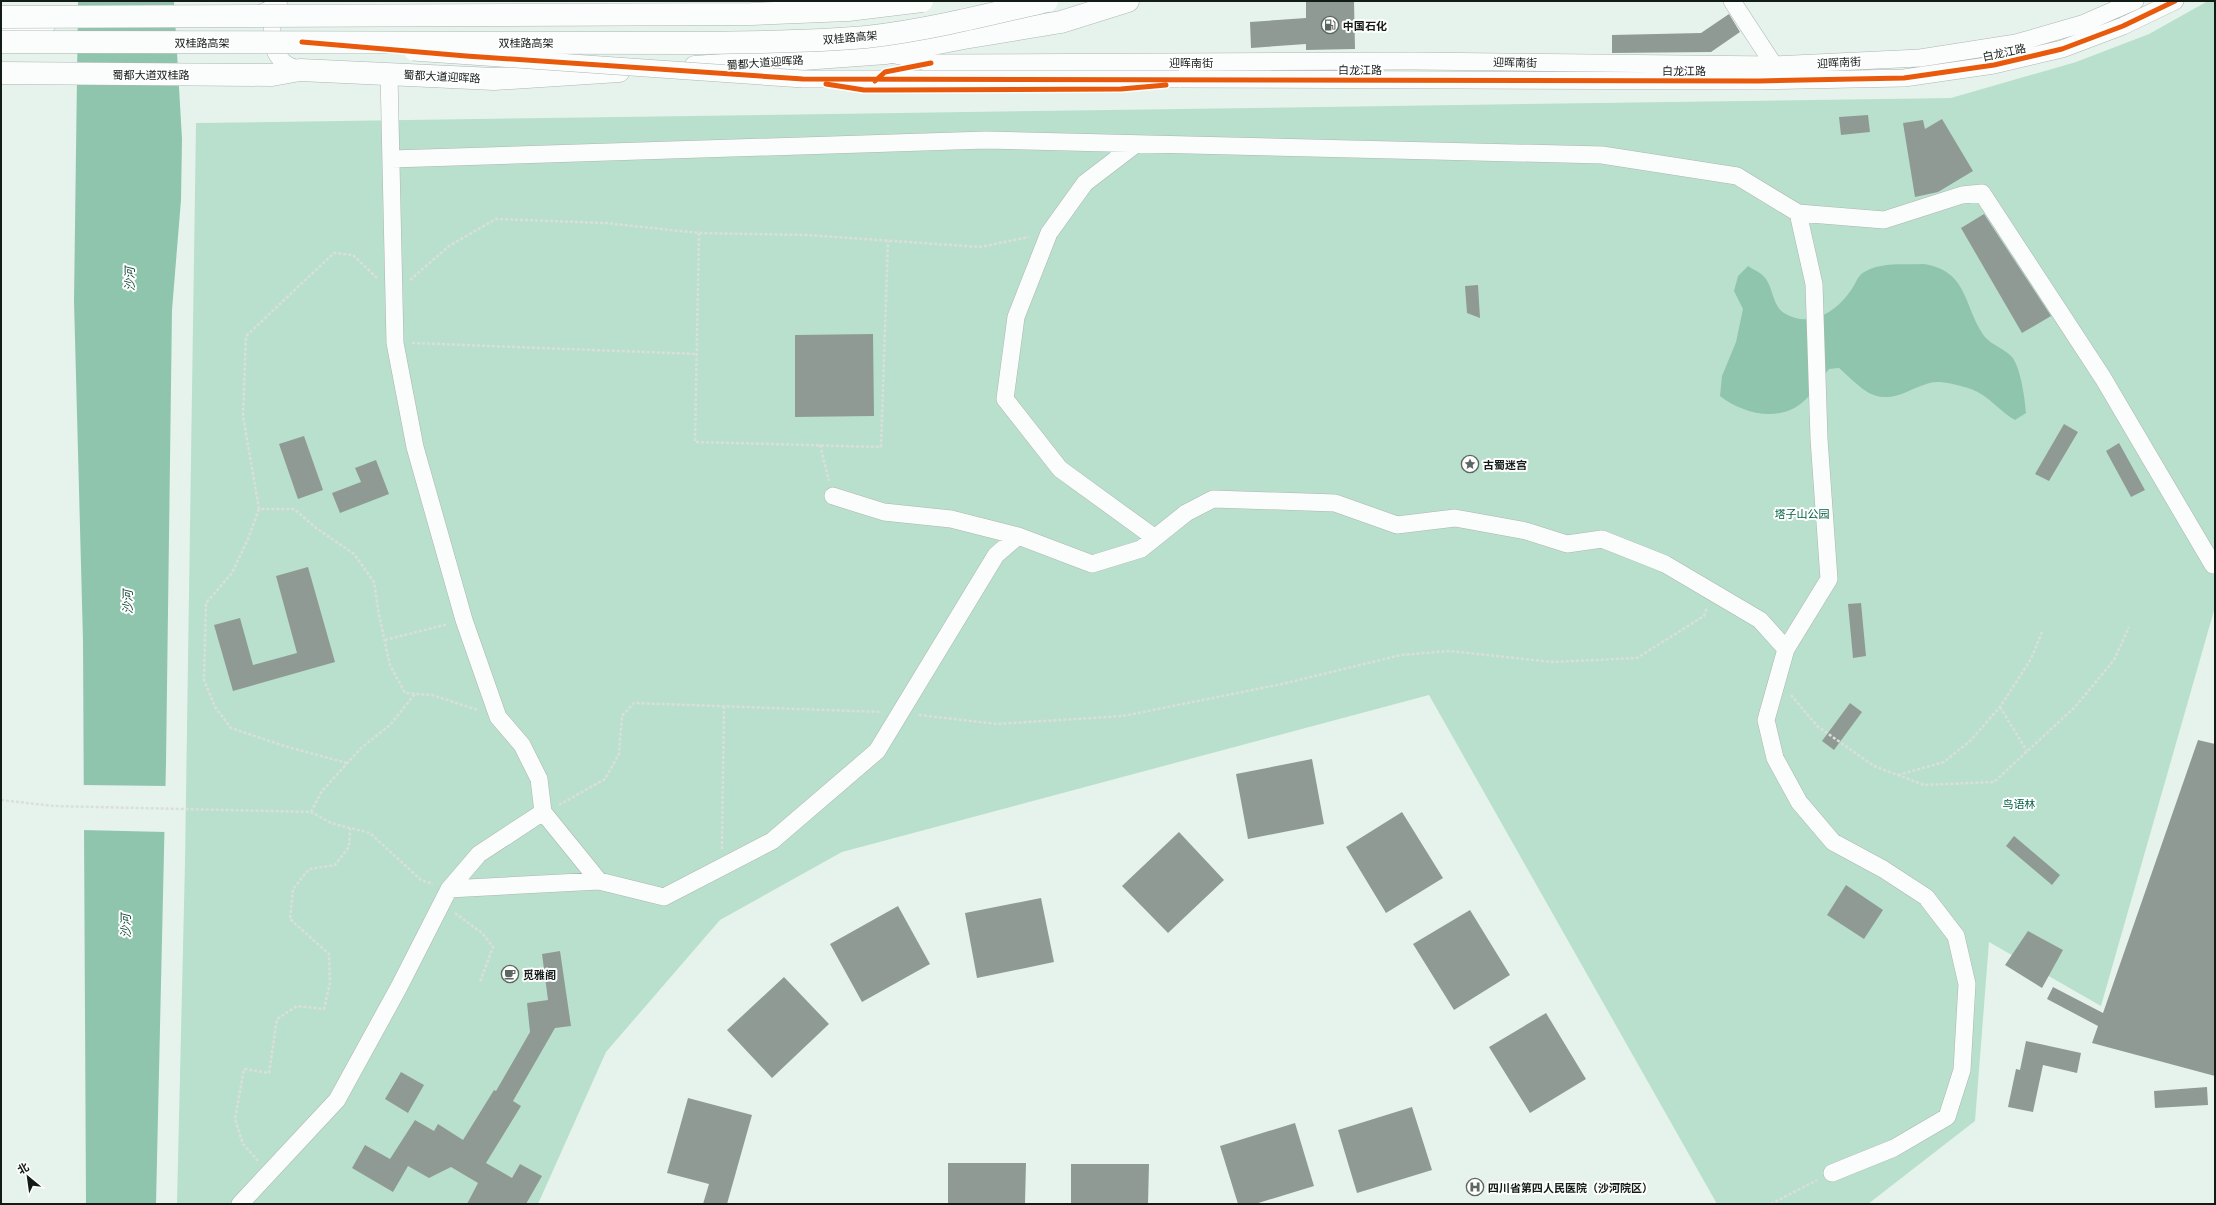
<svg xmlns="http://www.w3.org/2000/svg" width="2216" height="1205" font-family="Lato,'Noto Sans SC',sans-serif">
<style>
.green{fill:#b9e0cd}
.water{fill:#90c5ad}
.pier{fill:#e6f3ec}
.building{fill:#909a95}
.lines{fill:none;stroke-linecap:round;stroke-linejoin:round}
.minor-casing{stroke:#acb6b1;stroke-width:18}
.major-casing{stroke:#acb6b1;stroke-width:23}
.path{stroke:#dadedc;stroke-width:2.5;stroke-dasharray:3 2;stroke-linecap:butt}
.minor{stroke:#fbfdfc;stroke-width:17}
.major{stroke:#fbfdfc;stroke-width:22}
.minor-bridge-casing{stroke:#acb6b1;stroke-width:18;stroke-linecap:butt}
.highway-bridge-casing{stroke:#acb6b1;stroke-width:23;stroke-linecap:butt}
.minor-bridge{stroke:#fbfdfc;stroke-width:17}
.highway-bridge{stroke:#fbfdfc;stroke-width:22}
.cycleway-casing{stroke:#fefefe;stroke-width:8}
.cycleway{stroke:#e8590c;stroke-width:5}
.labels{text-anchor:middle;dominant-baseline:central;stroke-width:4;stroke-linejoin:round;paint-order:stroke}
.poi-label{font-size:11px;font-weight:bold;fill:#131b17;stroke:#fefefe;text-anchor:start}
.street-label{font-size:11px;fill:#131b17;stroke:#fefefe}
.park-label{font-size:11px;fill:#005f41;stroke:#fefefe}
.water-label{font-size:12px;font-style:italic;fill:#104a34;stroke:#fefefe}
</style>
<rect width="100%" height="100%" fill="#e6f3ec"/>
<path class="green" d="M2208,1H2215V607L2101,1006L1989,942L1975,1121L1868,1204H1717L1429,695L842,852L720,920L606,1052L538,1204H177L185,862L196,123L1951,98L2076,62L2149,34Z"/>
<path class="water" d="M78,1H174L182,139L181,200L172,310L166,763L156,1204H86L83,641L74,301Z
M1924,264C1969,271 1963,307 1985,337C1992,345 2005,349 2012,357C2021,368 2025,400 2026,413L2015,420C2001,412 1994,402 1981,394C1973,388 1948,382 1937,382C1929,382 1918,387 1911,390C1875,407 1865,391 1839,368L1829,369C1822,377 1817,388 1809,396C1785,424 1746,416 1720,396L1722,376L1736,342L1743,309L1734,291L1738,276L1748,266C1754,270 1762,273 1766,279C1773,289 1773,306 1784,313C1811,330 1839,310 1853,287C1858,279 1858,275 1866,271C1882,262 1906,265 1924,264Z"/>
<path class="pier" d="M82,785L167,786L166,832L82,830Z"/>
<path class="building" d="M1306,1H1354L1355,49L1306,50V44L1251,48L1250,22L1306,18Z
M1729,14L1740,32L1711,52L1612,53V35L1701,33Z
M1868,115L1870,132L1841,135L1839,117Z
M1942,119L1973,171L1938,192L1915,197L1903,123L1923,120L1925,129Z
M1984,214L2051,316L2022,333L1961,228Z
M1478,285L1480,318L1467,313L1465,286Z
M873,334L874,416L795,417V335Z
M2064,424L2078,432L2049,481L2035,474Z
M304,436L323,490L298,499L279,444Z
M2119,443L2145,490L2131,497L2106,451Z
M376,460L389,494L340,513L332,493L361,482L355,468Z
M308,567L335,662L233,691L214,625L240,618L253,665L297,653L276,576Z
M1861,603L1866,656L1853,658L1848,604Z
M1850,703L1862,712L1834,750L1822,741Z
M2198,740L2215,744V1076L2092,1043L2098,1026L2047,999L2053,987L2103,1013Z
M1312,759L1324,824L1248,839L1236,774Z
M1402,812L1443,878L1386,913L1346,847Z
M1179,832L1224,880L1168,933L1122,886Z
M2014,836L2060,875L2052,885L2006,846Z
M1846,885L1883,910L1864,939L1827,915Z
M1041,898L1054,962L977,978L965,913Z
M898,906L930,964L862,1002L830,944Z
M1470,910L1510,975L1454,1010L1413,944Z
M2028,931L2063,950L2042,988L2005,965Z
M560,951L571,1026L555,1028L513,1101L521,1106L486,1163L512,1178L520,1164L542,1176L526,1204H467L478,1183L451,1167L429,1178L408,1166L393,1192L352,1168L365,1145L390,1159L415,1120L434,1131L438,1124L463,1140L494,1090L496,1091L530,1032L527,1003L548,1000L542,954Z
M784,977L829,1024L772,1078L727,1030Z
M1546,1013L1586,1079L1530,1113L1489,1047Z
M2026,1041L2081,1053L2077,1073L2043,1065L2033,1112L2008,1107L2016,1069L2020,1070Z
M401,1072L424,1085L408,1113L385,1099Z
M2207,1087L2208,1105L2155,1108L2154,1091Z
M688,1098L752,1115L727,1204H703L709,1184L667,1173Z
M1412,1107L1432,1170L1357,1193L1338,1130Z
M1295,1123L1314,1186L1255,1204H1238L1220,1146Z
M948,1163H1026L1025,1204H948Z
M1071,1164H1149L1148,1204H1071Z"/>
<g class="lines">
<defs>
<path id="minor" d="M1732,1L1774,65
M279,6C269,22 268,52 286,64C290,67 296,68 300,70
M255,16L270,9L276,1
M1,35L32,25H47
M891,54L931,63L1414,61L1774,65L1920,58L2016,43L2082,24L2135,1
M389,74L395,343L415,447L464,620L498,717L522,745L539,779L543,812L599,881
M1179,79L1759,81L1904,78L1994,65L2062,49L2123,26L2175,1
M1136,144L1085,183L1049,233L1016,317L1005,399L1060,469L1155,538
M392,159L986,140L1602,155L1737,176L1798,213L1884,220L1962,195L1982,193L2103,378L2213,565
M833,496L884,512L951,519L1018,536
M1786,649L1829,579L1819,439L1814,284L1798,213
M449,889L599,881L664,897L772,841L877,751L996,555L1018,536L1092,564L1141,549L1186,513L1213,499L1335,503L1397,525L1455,518L1526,531L1567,544L1602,539L1665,564L1760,620L1786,649L1766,720L1775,758L1799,802L1833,842L1883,869L1926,897L1956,936L1967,984L1962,1070L1947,1117L1894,1148L1832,1173
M240,1204L337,1100L399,987L449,889L479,854L543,812"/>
<path id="major" d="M695,67L886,53L964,38L1061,22L1128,1
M1,73L272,75L300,70L494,79L619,71"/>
</defs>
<use href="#minor" class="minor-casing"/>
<use href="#major" class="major-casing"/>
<path class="path" d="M699,233L695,442L881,447L888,241
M377,278L353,255L334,253L246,336L243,416L259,509H294L316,528L354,554L374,582L379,615L390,665L405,693L432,695L478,710
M410,280L449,246L496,219L605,223L699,233L806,235L980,247L1029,237
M412,343L697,354
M820,445L829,481
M259,509L248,539L232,573L206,603L204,680L215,707L231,728L284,746L347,763
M385,640L448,624
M1791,695L1817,726L1874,766L1924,785L1994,782L2075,707L2114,660L2129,627
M2000,707L2027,751
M919,715L997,724L1123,716L1282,684L1401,655L1450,651L1552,662L1637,658L1704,616L1707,607
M1898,775L1944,762L1971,740L2000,707L2031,659L2042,632
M1,800L54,806L311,812L331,823L370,833L421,880L433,884
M559,805L605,779L619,754L622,716L634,703L882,712
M311,812L322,791L361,748L390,725L415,694
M722,849L724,706
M455,913L482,933L493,947L480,982
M258,1161L243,1144L235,1119L244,1069L269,1073L277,1019L297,1006L324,1009L330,983L329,954L290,919L293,889L309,869L335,865L349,847L350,828
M1771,1204L1817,1180"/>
<use href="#minor" class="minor"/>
<use href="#major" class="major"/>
<defs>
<path id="minor-bridge" d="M413,52L803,79H1179"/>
<path id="highway-bridge" d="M1,17L751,14L848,10L922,1
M1,42L703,43C757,42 812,42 866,37C927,30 987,15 1047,1"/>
</defs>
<use href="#minor-bridge" class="minor-bridge-casing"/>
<use href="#highway-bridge" class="highway-bridge-casing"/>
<use href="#minor-bridge" class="minor-bridge"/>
<use href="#highway-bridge" class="highway-bridge"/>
<defs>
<path id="cycleway" d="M302,42L466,56L803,79L1759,81L1904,78L1994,65L2062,49L2123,26L2175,1
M875,81L885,72L931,63
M826,84L864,90H886L1121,89L1166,85"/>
</defs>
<use href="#cycleway" class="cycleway-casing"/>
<use href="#cycleway" class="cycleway"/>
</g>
<defs>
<symbol id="fuel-ring" viewBox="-11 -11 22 22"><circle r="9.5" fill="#fefefe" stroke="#5d6762" stroke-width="1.5"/><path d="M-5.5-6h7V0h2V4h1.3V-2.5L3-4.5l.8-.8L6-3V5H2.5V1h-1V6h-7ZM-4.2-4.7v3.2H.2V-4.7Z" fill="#5d6762"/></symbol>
<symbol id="sight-ring" viewBox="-11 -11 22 22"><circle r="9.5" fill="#fefefe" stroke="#5d6762" stroke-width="1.5"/><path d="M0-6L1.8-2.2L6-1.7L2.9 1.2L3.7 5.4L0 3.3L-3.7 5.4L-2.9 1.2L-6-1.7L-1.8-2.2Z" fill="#5d6762"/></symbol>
<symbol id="cafe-ring" viewBox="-11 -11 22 22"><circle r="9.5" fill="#fefefe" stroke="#5d6762" stroke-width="1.5"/><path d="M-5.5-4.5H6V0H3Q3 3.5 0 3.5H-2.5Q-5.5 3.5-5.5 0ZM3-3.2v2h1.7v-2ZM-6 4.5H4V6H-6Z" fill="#5d6762"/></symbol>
<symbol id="hospital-ring" viewBox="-11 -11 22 22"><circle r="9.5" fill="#fefefe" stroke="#5d6762" stroke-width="1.5"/><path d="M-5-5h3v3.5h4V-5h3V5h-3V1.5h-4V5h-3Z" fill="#5d6762"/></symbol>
</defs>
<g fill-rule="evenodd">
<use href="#fuel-ring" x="1320" y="15" width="20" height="20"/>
<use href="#sight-ring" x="1460" y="454" width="20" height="20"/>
<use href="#cafe-ring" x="500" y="964" width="20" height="20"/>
<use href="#hospital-ring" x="1465" y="1177" width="20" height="20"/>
</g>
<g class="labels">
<g class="poi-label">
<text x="1343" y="25">中国石化</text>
<text x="1483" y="464">古蜀迷宫</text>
<text x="523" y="974">觅雅阁</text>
<text x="1488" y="1187">四川省第四人民医院（沙河院区）</text>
</g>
<g class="street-label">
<text transform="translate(850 37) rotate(-5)">双桂路高架</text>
<text x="202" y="42">双桂路高架</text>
<text x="526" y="42">双桂路高架</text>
<text transform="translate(2004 52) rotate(-12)">白龙江路</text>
<text transform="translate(765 62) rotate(-4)">蜀都大道迎晖路</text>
<text x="1191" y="62">迎晖南街</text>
<text transform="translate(1515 62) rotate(1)">迎晖南街</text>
<text transform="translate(1839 62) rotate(-3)">迎晖南街</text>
<text x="1360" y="69">白龙江路</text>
<text x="1684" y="70">白龙江路</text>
<text x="151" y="74">蜀都大道双桂路</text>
<text transform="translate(442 76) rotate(3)">蜀都大道迎晖路</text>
</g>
<g class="park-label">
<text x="1802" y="513">塔子山公园</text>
<text x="2019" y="803">鸟语林</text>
</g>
<g class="water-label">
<text transform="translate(129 279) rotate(-90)">沙河</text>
<text transform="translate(127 602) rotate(-90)">沙河</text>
<text transform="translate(125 926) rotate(-90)">沙河</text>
</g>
</g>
<rect width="2216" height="1205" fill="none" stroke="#131b17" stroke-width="4"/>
<g transform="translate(28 1177) rotate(331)" stroke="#fefefe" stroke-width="3" paint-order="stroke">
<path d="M0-3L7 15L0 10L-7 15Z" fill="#131b17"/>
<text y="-6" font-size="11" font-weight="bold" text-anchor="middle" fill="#131b17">北</text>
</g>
</svg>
